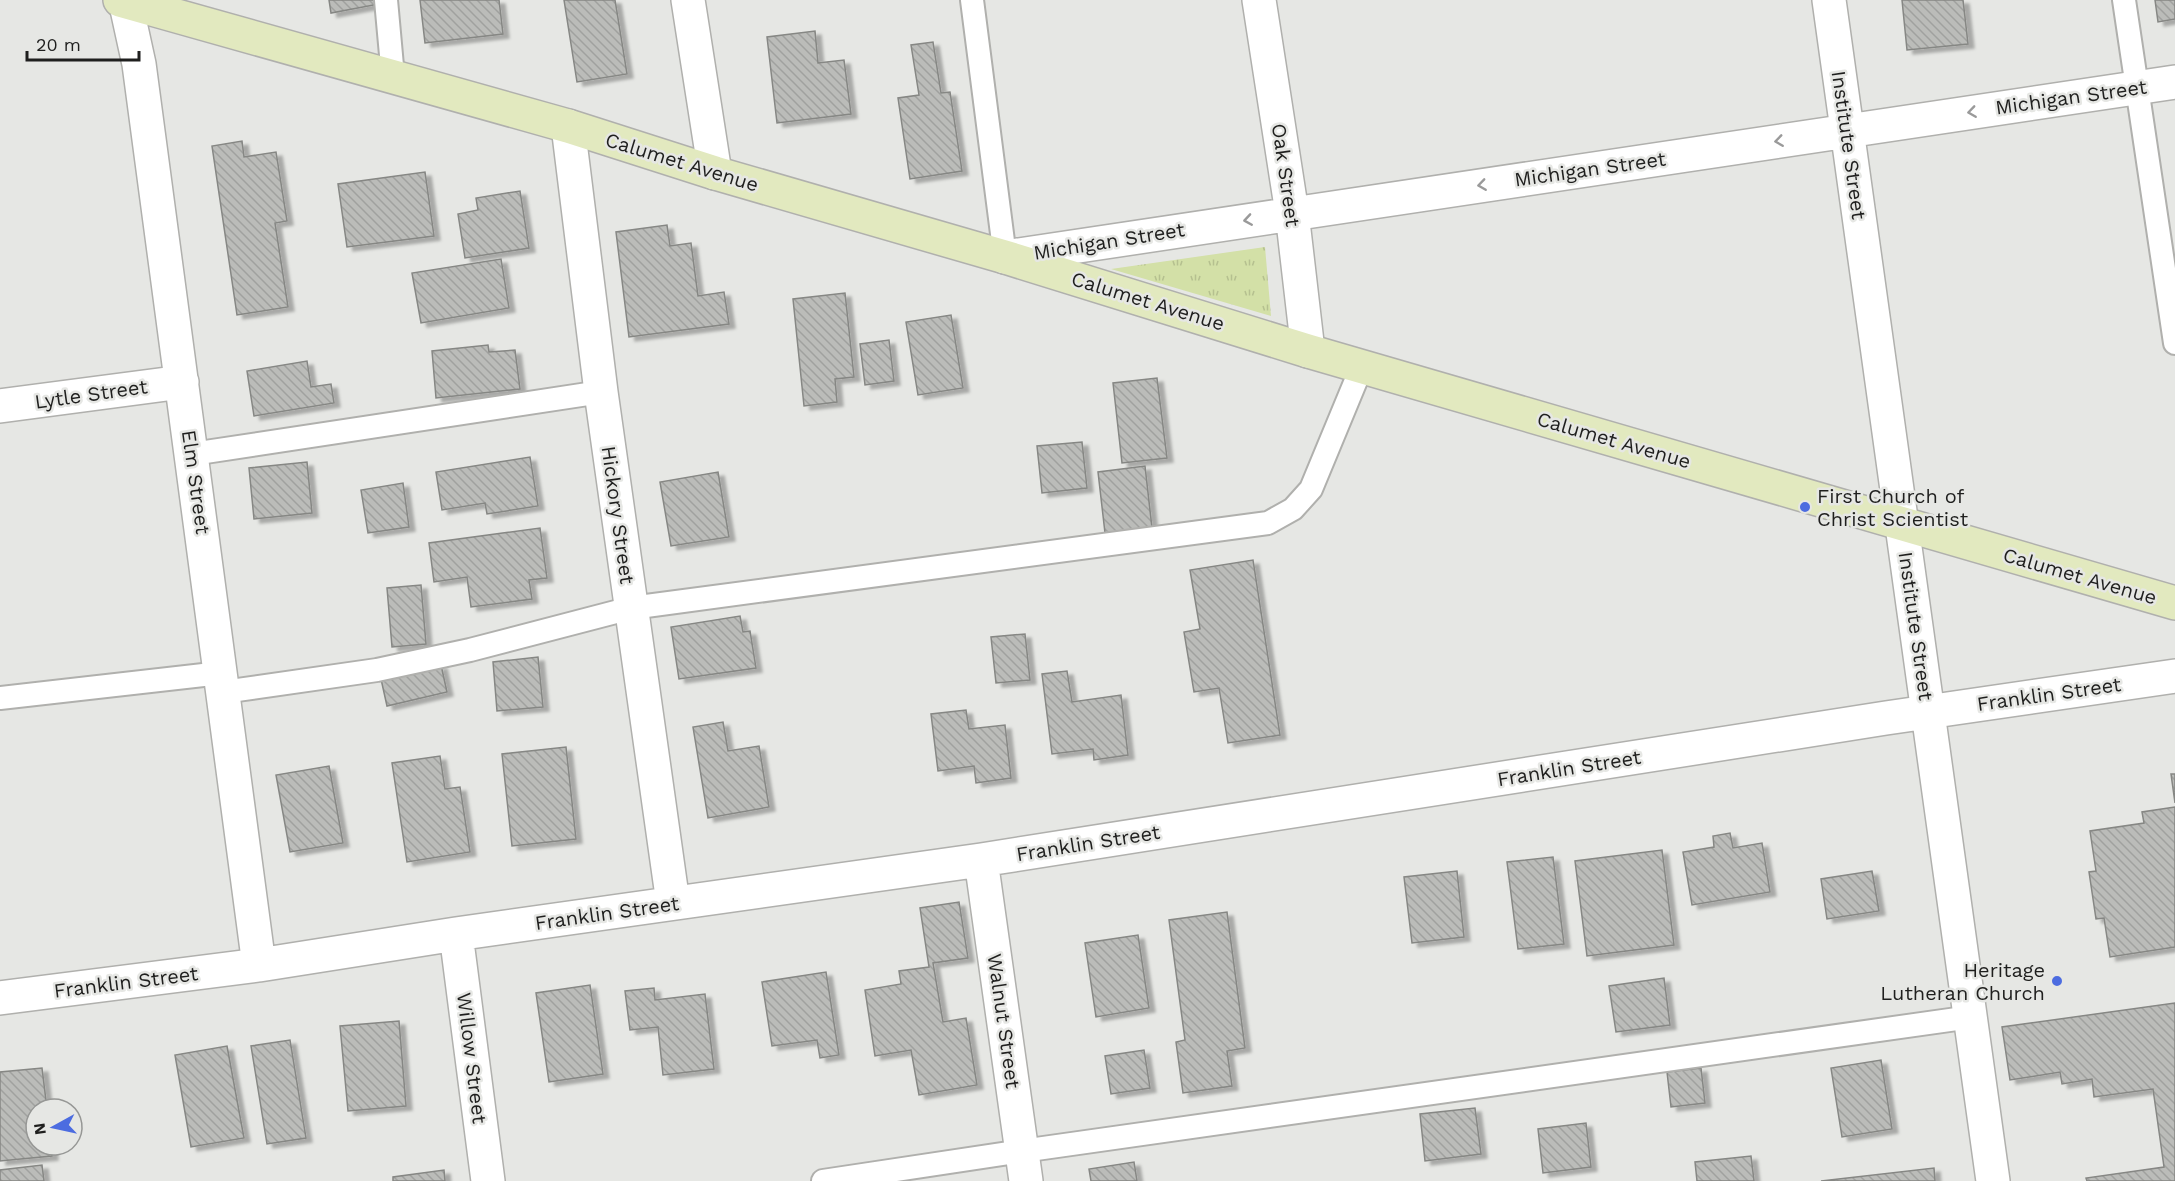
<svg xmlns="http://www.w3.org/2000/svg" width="2175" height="1181" font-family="'Work Sans',sans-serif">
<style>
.grass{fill:url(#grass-tufts)}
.building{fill:url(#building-back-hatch);stroke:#868784;stroke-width:1.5;filter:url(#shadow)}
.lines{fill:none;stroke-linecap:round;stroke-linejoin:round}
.lane-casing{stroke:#b0b0ad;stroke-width:26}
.street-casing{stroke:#b0b0ad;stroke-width:36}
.secondary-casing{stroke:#b0b0ad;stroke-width:36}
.lane{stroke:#fff;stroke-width:22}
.street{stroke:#fff;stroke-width:33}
.secondary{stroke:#e2e9bf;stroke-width:33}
.oneway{stroke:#9a9a9a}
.poi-dot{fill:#4c6ce0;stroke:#e6e7e4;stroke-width:2}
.labels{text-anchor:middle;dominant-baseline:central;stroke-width:5;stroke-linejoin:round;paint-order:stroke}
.street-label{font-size:20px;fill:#1f1f1e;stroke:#e6e7e4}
.poi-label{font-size:20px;fill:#1f1f1e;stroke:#e6e7e4;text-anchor:start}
</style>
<defs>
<pattern id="grass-tufts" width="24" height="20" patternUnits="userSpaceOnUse" patternTransform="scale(1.5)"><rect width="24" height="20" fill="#d3e0a7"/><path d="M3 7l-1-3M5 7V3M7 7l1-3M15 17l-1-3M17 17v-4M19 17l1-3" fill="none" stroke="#b5c08f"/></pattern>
<pattern id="building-back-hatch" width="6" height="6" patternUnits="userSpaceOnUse" patternTransform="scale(1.5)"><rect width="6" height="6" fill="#bbbcb9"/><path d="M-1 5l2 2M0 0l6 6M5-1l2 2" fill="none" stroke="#a0a19f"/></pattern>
<filter id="shadow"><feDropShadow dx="6" dy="4" stdDeviation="1.5" flood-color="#0004"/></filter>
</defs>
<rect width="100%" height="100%" fill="#e6e7e4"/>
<path class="grass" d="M1265,247L1271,316L1111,269Z"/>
<path class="building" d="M329,0H378L379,4L331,13Z
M420,0H499L503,34L425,43Z
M564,0H615L627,74L577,82Z
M1902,0H1963L1968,44L1907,50Z
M2155,0H2175V19L2158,22Z
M815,31L818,63L844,60L851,114L777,123L767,37Z
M933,42L941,93L950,92L962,171L910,179L898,98L919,95L911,45Z
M242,141L244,157L276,152L287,221L275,223L288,307L237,315L212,146Z
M425,172L434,236L347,247L338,184Z
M520,191L529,248L465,258L458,214L478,210L476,198Z
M667,225L670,246L691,243L698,296L724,292L729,324L629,337L616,232Z
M501,259L509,308L421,323L412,273Z
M845,293L854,377L835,379L837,402L804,406L793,299Z
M951,315L963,388L918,395L906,322Z
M889,340L894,381L865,385L860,344Z
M488,345L489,352L515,350L520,389L436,398L432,351Z
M307,361L311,387L331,384L334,403L254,416L247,371Z
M1157,378L1167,458L1122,463L1113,383Z
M1082,442L1087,488L1042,493L1037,446Z
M530,457L538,506L487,514L485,503L442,510L436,472Z
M307,462L312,513L254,519L249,468Z
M1145,466L1152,528L1105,533L1098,472Z
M718,472L729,537L671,546L660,482Z
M403,483L409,527L368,533L361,490Z
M540,528L547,578L529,580L532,599L471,607L467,577L434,582L429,543Z
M1253,560L1280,735L1228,743L1219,688L1194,692L1184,632L1200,629L1190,570Z
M421,585L426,644L392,647L387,588Z
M740,616L743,632L750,631L756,668L679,679L671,627Z
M1025,634L1030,680L996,683L991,637Z
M538,657L543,707L497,711L493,662Z
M441,665L447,692L387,706L381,679Z
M1067,671L1072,702L1121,695L1128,755L1094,760L1093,749L1052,754L1042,674Z
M966,710L969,729L1005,725L1011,778L976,783L974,766L938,771L931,714Z
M723,722L728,751L759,746L769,807L708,818L693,727Z
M566,747L576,839L512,846L502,754Z
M440,756L445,789L460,787L470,852L407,862L392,763Z
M329,766L343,843L290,852L276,775Z
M2171,774H2175V803Z
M2175,807V947L2110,957L2104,918L2096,919L2089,872L2096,871L2090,831L2144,823L2142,812Z
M1730,833L1733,848L1762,843L1770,892L1692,905L1683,852L1714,847L1713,836Z
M1662,850L1674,945L1587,956L1575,861Z
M1553,857L1564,944L1518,949L1507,862Z
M1457,871L1464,937L1412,943L1404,877Z
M1872,871L1879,911L1827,919L1821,879Z
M959,902L968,958L933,963L943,1022L966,1018L977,1085L919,1095L911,1050L875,1056L865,990L901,984L899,971L929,967L920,908Z
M1227,912L1245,1048L1227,1051L1232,1086L1183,1093L1176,1042L1185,1040L1169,920Z
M1138,935L1149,1008L1096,1017L1085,943Z
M826,972L839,1055L820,1058L817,1040L772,1046L762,982Z
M1664,978L1670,1025L1616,1032L1609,986Z
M590,985L603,1074L549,1082L536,993Z
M654,988L655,1000L705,994L714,1069L663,1075L658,1027L630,1030L625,991Z
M2175,1003V1181H2087L2086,1178L2164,1167L2153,1089L2094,1097L2092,1079L2062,1084L2060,1072L2010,1080L2002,1027Z
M399,1021L406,1106L348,1111L340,1026Z
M290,1040L306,1138L267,1144L251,1046Z
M227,1046L244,1138L191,1147L175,1055Z
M1144,1050L1150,1088L1111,1094L1105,1056Z
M1881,1060L1892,1129L1842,1137L1831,1068Z
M42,1068L47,1109H36V1145H51L52,1156L0,1161V1072Z
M1701,1068L1705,1103L1671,1107L1667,1072Z
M1475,1108L1481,1154L1425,1161L1420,1114Z
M1586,1123L1591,1167L1543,1173L1538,1129Z
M1751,1156L1754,1181H1697L1695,1162Z
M1134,1162L1137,1181H1091L1089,1169Z
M42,1165L44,1181H0V1170Z
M1934,1168L1935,1181H1821Z
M444,1170L445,1181H393V1177Z"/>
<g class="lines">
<defs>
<path id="lane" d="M386,0L393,77
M972,0L1005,257
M2124,0L2175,343
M192,454L601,392
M223,692L377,670L470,650L631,608L1268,523L1293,509L1311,489L1362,366
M0,698L221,673
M823,1181L1022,1151L1971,1017"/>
<path id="street" d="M125,0L139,64L259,965
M688,0L715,173
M1259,0L1292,213L1308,351
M1829,0L1993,1181
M568,126L601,392L673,903
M1005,257L2175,82
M0,406L182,382
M981,860L1026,1181
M456,934L488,1181
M0,998L259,965L456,934L981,860L1886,718L2175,676"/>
<path id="secondary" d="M120,0L568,126L715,173L1005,257L1308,351L2175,603"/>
</defs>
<use href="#lane" class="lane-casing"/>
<use href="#street" class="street-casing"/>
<use href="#secondary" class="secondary-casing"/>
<use href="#lane" class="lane"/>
<use href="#street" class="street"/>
<use href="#secondary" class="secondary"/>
</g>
<defs><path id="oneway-chevron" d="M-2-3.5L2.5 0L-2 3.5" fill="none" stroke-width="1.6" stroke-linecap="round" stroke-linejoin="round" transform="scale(1.5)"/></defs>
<g class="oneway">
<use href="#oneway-chevron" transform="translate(1972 112) rotate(172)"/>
<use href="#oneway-chevron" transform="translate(1779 141) rotate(172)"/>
<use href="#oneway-chevron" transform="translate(1482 185) rotate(172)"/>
<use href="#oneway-chevron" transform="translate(1248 220) rotate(171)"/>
</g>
<g class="poi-dot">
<circle cx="1805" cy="507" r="6"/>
<circle cx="2057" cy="981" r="6"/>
</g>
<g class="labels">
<g class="street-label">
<text transform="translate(2071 97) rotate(-8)">Michigan Street</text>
<text transform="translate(1849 145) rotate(82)">Institute Street</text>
<text transform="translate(682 162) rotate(17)">Calumet Avenue</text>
<text transform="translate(1590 169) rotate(-8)">Michigan Street</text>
<text transform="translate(1286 175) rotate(82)">Oak Street</text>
<text transform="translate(1109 241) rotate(-9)">Michigan Street</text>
<text transform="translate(1148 301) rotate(17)">Calumet Avenue</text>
<text transform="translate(91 394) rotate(-8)">Lytle Street</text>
<text transform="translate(1614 440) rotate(16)">Calumet Avenue</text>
<text transform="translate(196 482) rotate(82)">Elm Street</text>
<text transform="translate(618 515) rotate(82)">Hickory Street</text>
<text transform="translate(2080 576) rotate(16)">Calumet Avenue</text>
<text transform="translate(1916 626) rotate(82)">Institute Street</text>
<text transform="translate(2049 694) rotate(-8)">Franklin Street</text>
<text transform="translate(1569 768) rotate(-9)">Franklin Street</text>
<text transform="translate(1088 843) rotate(-9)">Franklin Street</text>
<text transform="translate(607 913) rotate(-8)">Franklin Street</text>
<text transform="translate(126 982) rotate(-7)">Franklin Street</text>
<text transform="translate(1004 1021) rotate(82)">Walnut Street</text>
<text transform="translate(472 1058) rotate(83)">Willow Street</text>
</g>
<g class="poi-label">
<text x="1817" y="496">First Church of<tspan x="1817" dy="23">Christ Scientist</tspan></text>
<text x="2045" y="970" text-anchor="end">Heritage<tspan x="2045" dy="23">Lutheran Church</tspan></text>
</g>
</g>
<g transform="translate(54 1127) rotate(262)"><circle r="28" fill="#e6e7e4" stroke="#969795" stroke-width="1.5"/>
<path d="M0-4.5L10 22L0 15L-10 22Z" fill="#4c6ce0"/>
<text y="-9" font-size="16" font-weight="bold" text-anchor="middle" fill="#1f1f1e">N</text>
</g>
<path d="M27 51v9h112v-9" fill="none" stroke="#1f1f1e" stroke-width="3"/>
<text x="36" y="51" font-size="18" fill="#1f1f1e" stroke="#e6e7e4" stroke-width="4.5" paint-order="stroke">20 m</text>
</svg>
